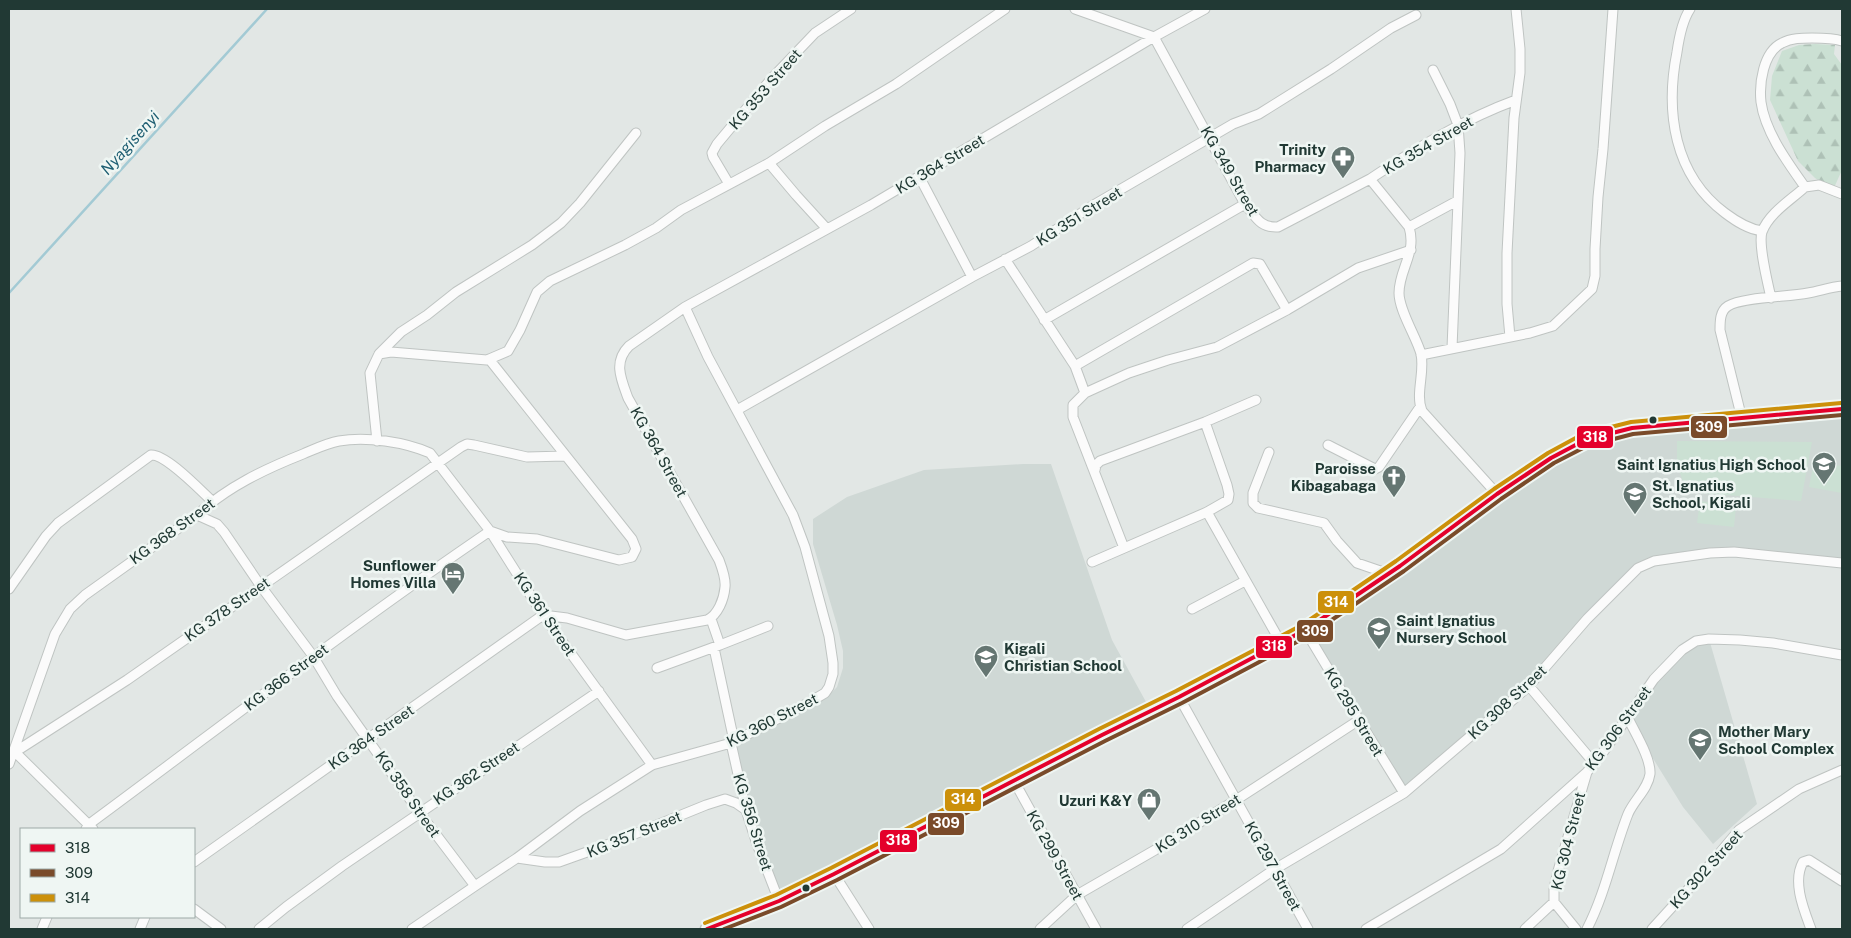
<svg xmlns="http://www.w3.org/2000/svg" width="1851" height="938" font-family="'Public Sans',sans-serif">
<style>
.built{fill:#cfd8d5}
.green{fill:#cbe0d3}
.forest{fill:url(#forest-firs)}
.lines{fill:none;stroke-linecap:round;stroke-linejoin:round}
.stream{stroke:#a3cad4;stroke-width:2.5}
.minor-casing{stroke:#bfc4c2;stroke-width:11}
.secondary-casing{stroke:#bec5c2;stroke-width:15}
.minor{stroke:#fbfbfb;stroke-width:9}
.secondary{stroke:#fbfbfb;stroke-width:12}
.bus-1-casing{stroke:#eff6f3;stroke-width:8}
.bus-2-casing{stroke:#eff6f3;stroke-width:8}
.bus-3-casing{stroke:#eff6f3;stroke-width:8}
.bus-1{stroke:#e4002b;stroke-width:4}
.bus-2{stroke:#7a4b2a;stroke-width:4}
.bus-3{stroke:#cc900a;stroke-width:4}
.bus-dot{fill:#213934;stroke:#eff6f3;stroke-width:2}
.labels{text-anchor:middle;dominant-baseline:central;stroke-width:5;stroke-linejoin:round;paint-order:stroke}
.street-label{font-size:15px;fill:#213934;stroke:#eff6f3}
.poi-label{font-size:15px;font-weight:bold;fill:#213934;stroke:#eff6f3;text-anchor:end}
.water-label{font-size:16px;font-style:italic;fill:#1e5e72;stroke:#eff6f3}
.line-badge{stroke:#eff6f3;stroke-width:2}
.badge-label{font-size:14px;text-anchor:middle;font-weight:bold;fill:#fff}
</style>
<defs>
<pattern id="forest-firs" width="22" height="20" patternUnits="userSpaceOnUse" patternTransform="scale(1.25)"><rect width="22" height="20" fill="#cbe0d3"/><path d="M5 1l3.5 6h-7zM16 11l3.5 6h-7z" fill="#aec1b6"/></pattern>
</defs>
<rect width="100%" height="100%" fill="#e2e7e5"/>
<path class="built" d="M1842,409V562L1710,553L1638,568L1529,686L1404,793L1305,630L1497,494L1613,432Z
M1023,464H1051L1112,640L1151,711L779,901L731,743L827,697L837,687L843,668V651L837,625L813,544V519L847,497L924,470Z
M1709,639L1757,804L1713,844L1683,807L1628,718L1682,650Z"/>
<path class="green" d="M1677,441L1812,442L1801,501L1687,492L1677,465Z
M1814,462L1842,466V493L1809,487Z
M1700,501L1736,506L1734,527L1697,523Z"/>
<path class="forest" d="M1815,44L1835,45L1834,54L1842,65V170L1833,190L1815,178L1798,161L1770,100L1772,76L1782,51L1799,45Z"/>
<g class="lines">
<path class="stream" d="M9,293L267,9"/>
<defs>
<path id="minor" d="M1075,9L1154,37L1245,204C1256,217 1260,228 1278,227L1370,179
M1690,9C1682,21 1679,38 1677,52C1665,112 1674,175 1725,213C1737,222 1748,229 1762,231
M1842,41C1833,38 1821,38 1812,38C1802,38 1791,38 1782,43C1763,52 1759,84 1761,102C1765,132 1788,163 1805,187L1819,185L1842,194
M1433,70L1450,104L1458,125L1460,153L1452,348
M769,163L796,195L827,229
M919,176L972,277
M729,184L713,157L712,153L717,144L772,78L815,33L851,9
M1409,227L1457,201
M1005,259L1075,366L1085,393
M1771,298C1768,284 1758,245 1762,232C1769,213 1791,200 1805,187
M1044,320L1245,204
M1510,337L1507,304V253L1514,118L1520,73V49L1516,9
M379,354L401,332L427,315L456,292L532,245L561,223L580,203L636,133
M1421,355L1530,333L1553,326L1592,289L1595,276V249L1598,197L1603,149L1613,9
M1075,366L1253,263L1260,264L1287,310
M737,410L972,277L1031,246L1092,206L1233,124L1259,114L1331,69L1391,28L1416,15
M1742,419L1720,330C1720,321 1720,311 1728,306C1743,297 1789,297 1808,293C1820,291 1830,287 1842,286
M377,441L370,373L379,354L391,352L487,360L508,351L520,330L537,292L550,281L625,245L656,228L681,210L769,163L825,126L896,84L1005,9
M1328,445L1375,469L1379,467L1420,407
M1269,452L1253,493V503L1258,508L1324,523L1337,541L1357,563L1389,574
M1095,470L1096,465L1100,461L1205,422L1256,400
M1497,494L1422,411C1415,394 1425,373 1421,354C1417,338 1399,311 1399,293C1399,269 1417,253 1409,227L1370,179C1417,148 1464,119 1516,100
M1207,512L1281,643
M197,515L217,524L224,532L260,585L313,656L337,696L419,812L475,886
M1124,548L1073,417V405L1085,393L1129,373L1168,360L1217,347L1287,310L1358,268L1411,250
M1092,562L1207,512L1228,500L1229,494L1227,485L1205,422
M9,589L46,536L58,523L151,455C166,454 200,490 212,501
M1192,609L1245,581
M711,619L720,645
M1305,630L1359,720L1404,793
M714,648L734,741
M657,668L720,645L768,626
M1529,686L1594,763
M1179,697L1308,929
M731,743L746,810L757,844L779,901
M9,764L55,634L70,609L85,595L197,515C227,487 265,469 303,454C315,449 327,443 339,441C366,436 405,442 430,453L490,531L543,615L652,765
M1014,781L1096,929
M86,829L88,825C222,726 353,624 490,531L507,537L537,539L619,560L632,557L636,549L632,539L489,359
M93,829L15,752L127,680L461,447L467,444L474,445L527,457L565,456
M517,858L545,862H559L615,842L706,805L725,799L736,803L746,810
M194,862L543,615L567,618L626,635L707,620C718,615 724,599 725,587C726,578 722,568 719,560L628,398C621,379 613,362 629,346L685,307L871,205L1154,37L1205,9
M834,874L869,929
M1554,902L1576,929
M194,909L221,929
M42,929L47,917
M140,929L145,917
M259,929L286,907L342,866L599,691
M412,929L475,886L517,858L580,811L652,765L731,743L808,703L825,693L829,687L833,674V663L829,636L805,547L793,515L708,357L685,307
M1040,929L1077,895L1155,850L1236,800L1359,720
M1187,929L1275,869L1404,793L1529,686L1587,619L1638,568L1654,561L1710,553L1734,552L1842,563
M1366,929L1501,849L1587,772L1604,751L1654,679L1682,650L1696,641L1709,639L1740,640L1773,643L1842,655
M1525,929L1554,902V888L1558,871L1587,772
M1587,929C1606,892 1613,852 1628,814C1634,800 1648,789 1650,774C1651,758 1635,733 1628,718
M1652,929L1703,873L1739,830L1799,789L1842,770
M1811,929C1804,910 1792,882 1803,862L1809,860L1842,881"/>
<path id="secondary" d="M707,929L779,901L834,874L1102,735L1179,697L1241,664L1305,630L1400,566L1497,494L1551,458L1585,440L1613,432L1632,428L1842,409"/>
</defs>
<use href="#minor" class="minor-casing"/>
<use href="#secondary" class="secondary-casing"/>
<use href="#minor" class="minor"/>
<use href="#secondary" class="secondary"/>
<defs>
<path id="bus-1" d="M707,929L779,901L834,874L1102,735L1179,697L1305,630L1400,566L1497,494L1551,458L1585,440L1632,428L1842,409"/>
<path id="bus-2" d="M724,929L781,907L837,880L1105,741L1182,703L1308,636L1404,571L1501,499L1554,463L1587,446L1633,434L1842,415"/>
<path id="bus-3" d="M705,923L776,895L831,868L1099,729L1176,691L1302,625L1396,561L1494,489L1548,453L1583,434L1631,422L1841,403"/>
</defs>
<use href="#bus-1" class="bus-1-casing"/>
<use href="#bus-2" class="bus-2-casing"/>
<use href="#bus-3" class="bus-3-casing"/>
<use href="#bus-1" class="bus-1"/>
<use href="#bus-2" class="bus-2"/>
<use href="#bus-3" class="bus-3"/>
</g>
<defs>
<symbol id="pharmacy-pin" viewBox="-11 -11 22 30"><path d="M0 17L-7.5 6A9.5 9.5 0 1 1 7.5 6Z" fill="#657672" stroke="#eff6f3"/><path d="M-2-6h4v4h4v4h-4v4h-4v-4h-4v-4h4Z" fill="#fff"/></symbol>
<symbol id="school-pin" viewBox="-11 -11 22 30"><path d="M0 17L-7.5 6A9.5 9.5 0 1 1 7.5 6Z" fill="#657672" stroke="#eff6f3"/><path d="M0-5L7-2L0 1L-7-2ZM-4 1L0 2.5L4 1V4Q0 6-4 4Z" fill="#fff"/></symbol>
<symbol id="church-pin" viewBox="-11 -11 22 30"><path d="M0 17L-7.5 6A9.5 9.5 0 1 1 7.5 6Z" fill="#657672" stroke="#eff6f3"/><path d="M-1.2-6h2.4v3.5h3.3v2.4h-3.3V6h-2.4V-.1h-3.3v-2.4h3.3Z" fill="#fff"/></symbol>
<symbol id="hotel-pin" viewBox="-11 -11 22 30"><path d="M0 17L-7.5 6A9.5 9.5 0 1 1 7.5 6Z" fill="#657672" stroke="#eff6f3"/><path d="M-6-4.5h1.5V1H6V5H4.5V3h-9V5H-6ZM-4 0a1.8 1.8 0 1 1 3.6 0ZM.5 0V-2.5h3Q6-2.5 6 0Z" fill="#fff"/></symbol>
<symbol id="shop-pin" viewBox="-11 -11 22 30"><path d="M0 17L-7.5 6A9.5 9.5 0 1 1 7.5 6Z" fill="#657672" stroke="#eff6f3"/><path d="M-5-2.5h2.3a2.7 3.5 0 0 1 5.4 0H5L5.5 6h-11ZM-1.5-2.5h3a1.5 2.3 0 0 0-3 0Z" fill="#fff"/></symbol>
</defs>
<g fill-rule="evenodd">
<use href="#pharmacy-pin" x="1329" y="144" width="28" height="38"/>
<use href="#school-pin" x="1810" y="450" width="28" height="38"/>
<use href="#church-pin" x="1380" y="463" width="28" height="38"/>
<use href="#school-pin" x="1621" y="480" width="28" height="38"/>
<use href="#hotel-pin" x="439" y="560" width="28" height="38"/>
<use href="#school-pin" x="1365" y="615" width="28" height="38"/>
<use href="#school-pin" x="972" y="643" width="28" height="38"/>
<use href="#school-pin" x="1686" y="726" width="28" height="38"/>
<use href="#shop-pin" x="1135" y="786" width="28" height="38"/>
</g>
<g class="bus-dot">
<circle cx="1653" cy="420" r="4.5"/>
<circle cx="806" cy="888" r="4.5"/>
</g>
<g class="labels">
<g class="street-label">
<text transform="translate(765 89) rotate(-49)">KG 353 Street</text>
<text transform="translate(1428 145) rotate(-30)">KG 354 Street</text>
<text transform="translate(940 164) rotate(-31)">KG 364 Street</text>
<text transform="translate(1230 171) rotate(60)">KG 349 Street</text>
<text transform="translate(1079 216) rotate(-32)">KG 351 Street</text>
<text transform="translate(659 452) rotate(61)">KG 364 Street</text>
<text transform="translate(172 531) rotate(-36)">KG 368 Street</text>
<text transform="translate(227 609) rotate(-35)">KG 378 Street</text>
<text transform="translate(545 614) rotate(56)">KG 361 Street</text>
<text transform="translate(286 677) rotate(-37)">KG 366 Street</text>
<text transform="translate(1507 702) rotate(-43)">KG 308 Street</text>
<text transform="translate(1354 712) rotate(59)">KG 295 Street</text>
<text transform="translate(772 720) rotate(-27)">KG 360 Street</text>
<text transform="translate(1618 728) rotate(-54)">KG 306 Street</text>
<text transform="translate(371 737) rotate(-35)">KG 364 Street</text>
<text transform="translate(476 773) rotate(-34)">KG 362 Street</text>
<text transform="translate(408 794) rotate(55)">KG 358 Street</text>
<text transform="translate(753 822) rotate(73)">KG 356 Street</text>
<text transform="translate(1198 823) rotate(-32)">KG 310 Street</text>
<text transform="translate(634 834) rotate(-22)">KG 357 Street</text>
<text transform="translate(1568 841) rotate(-76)">KG 304 Street</text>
<text transform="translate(1055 855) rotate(61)">KG 299 Street</text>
<text transform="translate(1273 866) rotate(61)">KG 297 Street</text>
<text transform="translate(1706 869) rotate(-48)">KG 302 Street</text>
</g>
<g class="poi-label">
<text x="1326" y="149">Trinity<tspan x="1326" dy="17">Pharmacy</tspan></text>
<text x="1806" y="464">Saint Ignatius High School</text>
<text x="1376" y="468">Paroisse<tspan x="1376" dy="17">Kibagabaga</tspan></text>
<text x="1652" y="485" text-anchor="start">St. Ignatius<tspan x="1652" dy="17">School, Kigali</tspan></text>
<text x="436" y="565">Sunflower<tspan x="436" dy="17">Homes Villa</tspan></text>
<text x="1396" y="620" text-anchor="start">Saint Ignatius<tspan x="1396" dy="17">Nursery School</tspan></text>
<text x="1004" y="648" text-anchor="start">Kigali<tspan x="1004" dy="17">Christian School</tspan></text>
<text x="1718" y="731" text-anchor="start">Mother Mary<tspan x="1718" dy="17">School Complex</tspan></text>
<text x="1132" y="800">Uzuri K&amp;Y</text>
</g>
<g class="water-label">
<text transform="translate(130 143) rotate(-48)">Nyagisenyi</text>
</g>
</g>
<g class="line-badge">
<rect x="1690" y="415" width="38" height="24" rx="5" fill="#7a4b2a"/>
<rect x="1576" y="425" width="38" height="24" rx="5" fill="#e4002b"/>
<rect x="1317" y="590" width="38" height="24" rx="5" fill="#cc900a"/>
<rect x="1296" y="619" width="38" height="24" rx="5" fill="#7a4b2a"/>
<rect x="1255" y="635" width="38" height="24" rx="5" fill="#e4002b"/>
<rect x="944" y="788" width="38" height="24" rx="5" fill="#cc900a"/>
<rect x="927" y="812" width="38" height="24" rx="5" fill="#7a4b2a"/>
<rect x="879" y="829" width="39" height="24" rx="5" fill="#e4002b"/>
</g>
<g class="badge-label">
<text x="1709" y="432">309</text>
<text x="1595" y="442">318</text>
<text x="1336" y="607">314</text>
<text x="1315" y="636">309</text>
<text x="1274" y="651">318</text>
<text x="963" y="804">314</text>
<text x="946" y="828">309</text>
<text x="898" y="845">318</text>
</g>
<rect width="1851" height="938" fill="none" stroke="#213934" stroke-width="20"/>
<rect x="20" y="828" width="175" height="90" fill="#eff6f3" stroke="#9daaa7"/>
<rect x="30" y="844" width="25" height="8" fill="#e4002b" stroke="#9daaa7"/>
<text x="65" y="853" font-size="15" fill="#213934">318</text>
<rect x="30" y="869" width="25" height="8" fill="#7a4b2a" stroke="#9daaa7"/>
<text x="65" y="878" font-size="15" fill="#213934">309</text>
<rect x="30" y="894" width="25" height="8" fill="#cc900a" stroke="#9daaa7"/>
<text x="65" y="903" font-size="15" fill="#213934">314</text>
</svg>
